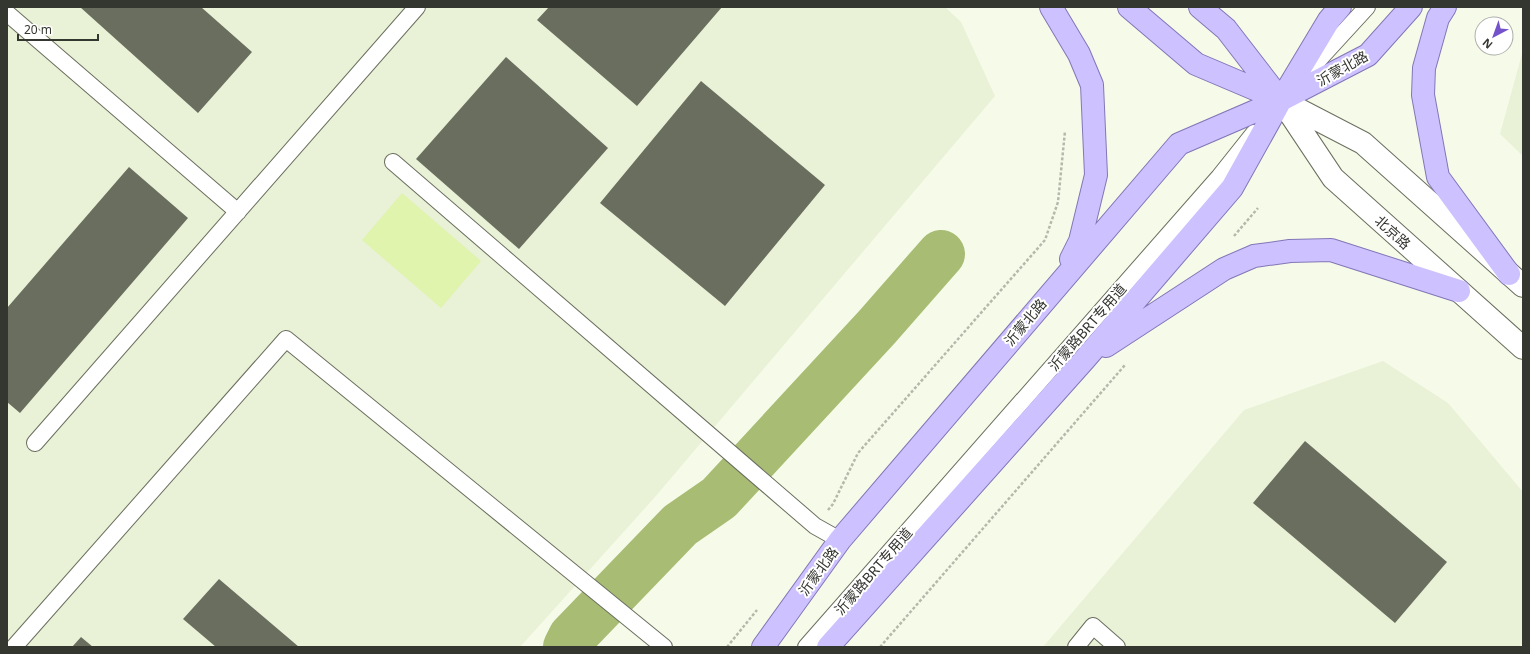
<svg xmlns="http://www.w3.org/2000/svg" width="1530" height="654" font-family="'Noto Sans','Noto Sans SC',sans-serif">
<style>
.built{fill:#e9f1d7}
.green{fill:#e0f4ae}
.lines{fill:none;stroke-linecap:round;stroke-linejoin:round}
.river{stroke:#a8bc74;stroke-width:48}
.building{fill:#696e5e}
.service-casing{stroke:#6a6f5f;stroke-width:18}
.secondary-casing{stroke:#6a6f5f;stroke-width:24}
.primary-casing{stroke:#8376b7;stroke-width:24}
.path{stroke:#b5b9ab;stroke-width:2.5;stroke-dasharray:3 2;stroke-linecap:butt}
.service{stroke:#fff;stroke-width:16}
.secondary{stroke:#fff;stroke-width:22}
.primary{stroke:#cec1ff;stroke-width:22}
.labels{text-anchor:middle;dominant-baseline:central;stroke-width:4;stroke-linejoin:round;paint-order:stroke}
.street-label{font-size:14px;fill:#343630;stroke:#fff}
</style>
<rect width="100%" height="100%" fill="#f6fbe9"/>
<path class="built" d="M7,7H945L961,22L995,96L655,497L520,647H7Z
M1523,50V156L1500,134Z
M1383,361L1448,403L1523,492V643L1519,647H1043L1244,410Z"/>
<path class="green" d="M402,193L481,261L441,308L362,240Z"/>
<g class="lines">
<path class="river" d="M567,647L572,637L680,525L719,498L877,327L941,254"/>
</g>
<path class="building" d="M80,7H201L252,52L198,113Z
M549,7H722L637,106L537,20Z
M506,57L608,148L519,249L416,159Z
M701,81L825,185L725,306L600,203Z
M129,167L188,218L20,413L7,402V308Z
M1305,441L1447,562L1395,623L1253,503Z
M219,579L299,647H216L183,619Z
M81,637L93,647H72Z"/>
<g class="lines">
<defs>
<path id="service" d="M7,13L238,212
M1301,79L1367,7
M393,162L815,526L840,540
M35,443L417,7
M14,647L286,339L664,647
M806,647L1219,177L1254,133
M1076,647L1093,626L1117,647"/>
<path id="secondary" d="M1281,100L1333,178L1523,348
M1282,101L1363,143L1523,286"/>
<path id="primary" d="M1051,7L1079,54L1092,85L1096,175L1080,241L1071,259
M1129,7L1196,64L1281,100
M1200,7L1226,29L1280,99
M1445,7L1438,18L1424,68L1423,95L1438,177L1509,274
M1106,346L1224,269L1254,256L1290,251L1331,250L1459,291
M763,647L840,540L1179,144L1281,100L1368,55L1411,7
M828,647L1085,359L1232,188L1281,100L1329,20L1340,7"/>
</defs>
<use href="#service" class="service-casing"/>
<use href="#secondary" class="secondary-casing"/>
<use href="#primary" class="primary-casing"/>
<path class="path" d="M1234,236L1258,208
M828,510L833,504L858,453L1045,240L1058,202L1065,131
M727,647L757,610
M880,647L1125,365"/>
<use href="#service" class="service"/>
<use href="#secondary" class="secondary"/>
<use href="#primary" class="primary"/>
</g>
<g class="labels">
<g class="street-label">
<text transform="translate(1342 68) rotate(-29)">沂蒙北路</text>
<text transform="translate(1393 232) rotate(42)">北京路</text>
<text transform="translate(1025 322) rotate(-50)">沂蒙北路</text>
<text transform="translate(1087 327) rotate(-49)">沂蒙路BRT专用道</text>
<text transform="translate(818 571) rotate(-54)">沂蒙北路</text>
<text transform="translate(873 571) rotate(-49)">沂蒙路BRT专用道</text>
</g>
</g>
<rect width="1530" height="654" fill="none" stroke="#343630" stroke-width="16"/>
<g transform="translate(1494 36) rotate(221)"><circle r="19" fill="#ffffff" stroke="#aeafac"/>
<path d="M0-3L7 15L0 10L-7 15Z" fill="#7452cb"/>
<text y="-6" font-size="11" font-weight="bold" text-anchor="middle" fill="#343630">N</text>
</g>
<path d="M18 34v6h80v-6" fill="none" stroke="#343630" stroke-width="2"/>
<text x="24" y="34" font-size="12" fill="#343630" stroke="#ffffff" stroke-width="3" paint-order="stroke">20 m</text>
</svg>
